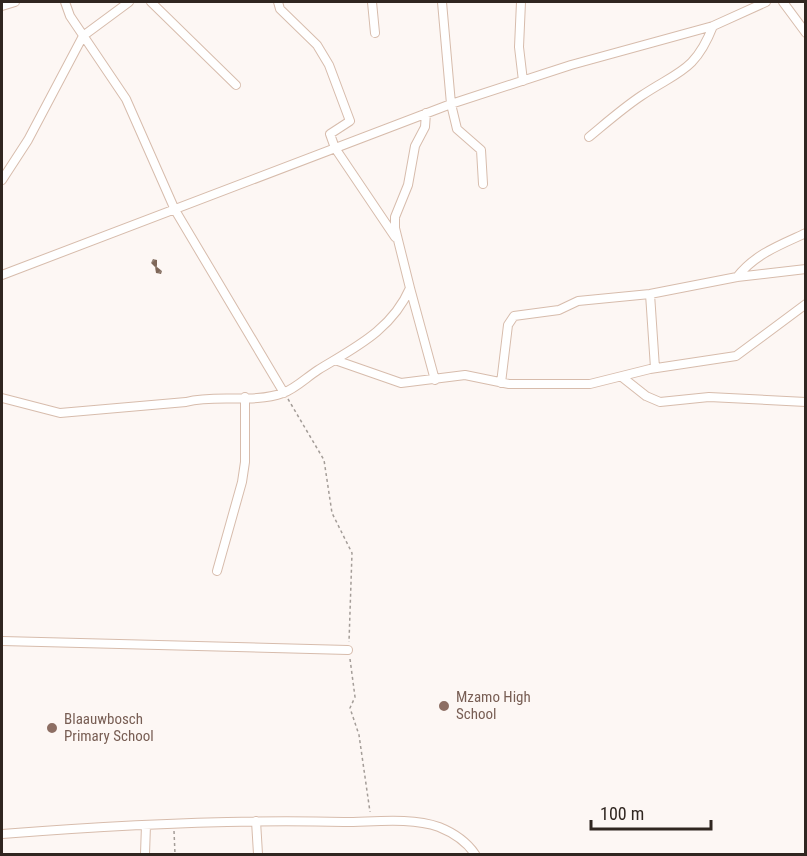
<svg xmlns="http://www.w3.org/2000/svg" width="807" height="856" font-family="'Roboto Condensed',sans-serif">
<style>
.building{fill:url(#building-hatch)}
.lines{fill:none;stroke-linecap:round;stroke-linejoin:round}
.minor-casing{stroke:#d7bcac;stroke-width:10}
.path{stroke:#a49d98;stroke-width:1.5;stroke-dasharray:3 3;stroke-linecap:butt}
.minor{stroke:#fff;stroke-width:8}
.education-dot{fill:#8d6e63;stroke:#fdf7f4;stroke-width:2}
.labels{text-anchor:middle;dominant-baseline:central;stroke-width:6;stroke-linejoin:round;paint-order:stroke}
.education-label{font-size:15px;fill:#785e54;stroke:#fdf7f4;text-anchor:start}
</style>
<defs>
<pattern id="building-hatch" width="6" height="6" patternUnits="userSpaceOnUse" patternTransform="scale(1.5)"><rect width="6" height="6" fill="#7f6758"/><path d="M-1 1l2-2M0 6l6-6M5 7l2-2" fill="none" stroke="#938176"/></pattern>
</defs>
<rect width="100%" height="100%" fill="#fdf7f4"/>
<path class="building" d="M153,259L157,260V267L162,271L161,274L156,273L155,267L151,263Z"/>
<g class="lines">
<defs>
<path id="minor" d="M65,2L70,16L126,99L175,210L284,393
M151,2L236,85
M278,2L280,9L317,45L329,65L350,121L330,134L335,148L395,237
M372,2L375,33
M521,2L519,47L523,81
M783,2L806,33
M2,6L15,2
M589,137C606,123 623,108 641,96C678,71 695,72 713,26
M2,180L28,140L83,36L129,2
M483,184L481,150L457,129L451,104L571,65L713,26L766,2
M2,275L451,104L442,2
M737,277C755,254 780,245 806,233
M410,288L435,380
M650,294L655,368
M335,360L401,383L465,375L509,384H590L650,369L736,356L806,304
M622,377L646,396L660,402L709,397L806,402
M501,383L508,325L514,316L559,310L578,301L650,294L737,277L806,269
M2,398L60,413L186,402C217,394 252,404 283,393C295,389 307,377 318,370C354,348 392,330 410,288L395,228V217L408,185L415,146L425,127L426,113
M217,571L242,482L245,462V397
M2,641L348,650
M256,821L258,854
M2,834C115,825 230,819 344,822C373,822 411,817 439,827C454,833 466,841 475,854
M145,854L146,825"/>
</defs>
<use href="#minor" class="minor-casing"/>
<path class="path" d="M288,399L324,460L332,513L352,553L349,642
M350,659L355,697L350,708L359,735L370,812
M174,831L175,854"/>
<use href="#minor" class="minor"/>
</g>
<g class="education-dot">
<circle cx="444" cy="706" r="6"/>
<circle cx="52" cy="728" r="6"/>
</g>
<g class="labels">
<g class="education-label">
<text x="456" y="697">Mzamo High<tspan x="456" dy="17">School</tspan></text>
<text x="64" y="719">Blaauwbosch<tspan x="64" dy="17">Primary School</tspan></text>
</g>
</g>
<rect width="807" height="856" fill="none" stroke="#302620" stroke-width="6"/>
<path d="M591 820v9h120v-9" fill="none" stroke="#302620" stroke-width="3"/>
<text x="600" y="820" font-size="18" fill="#302620" stroke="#fdf7f4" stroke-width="4.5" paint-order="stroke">100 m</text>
</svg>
